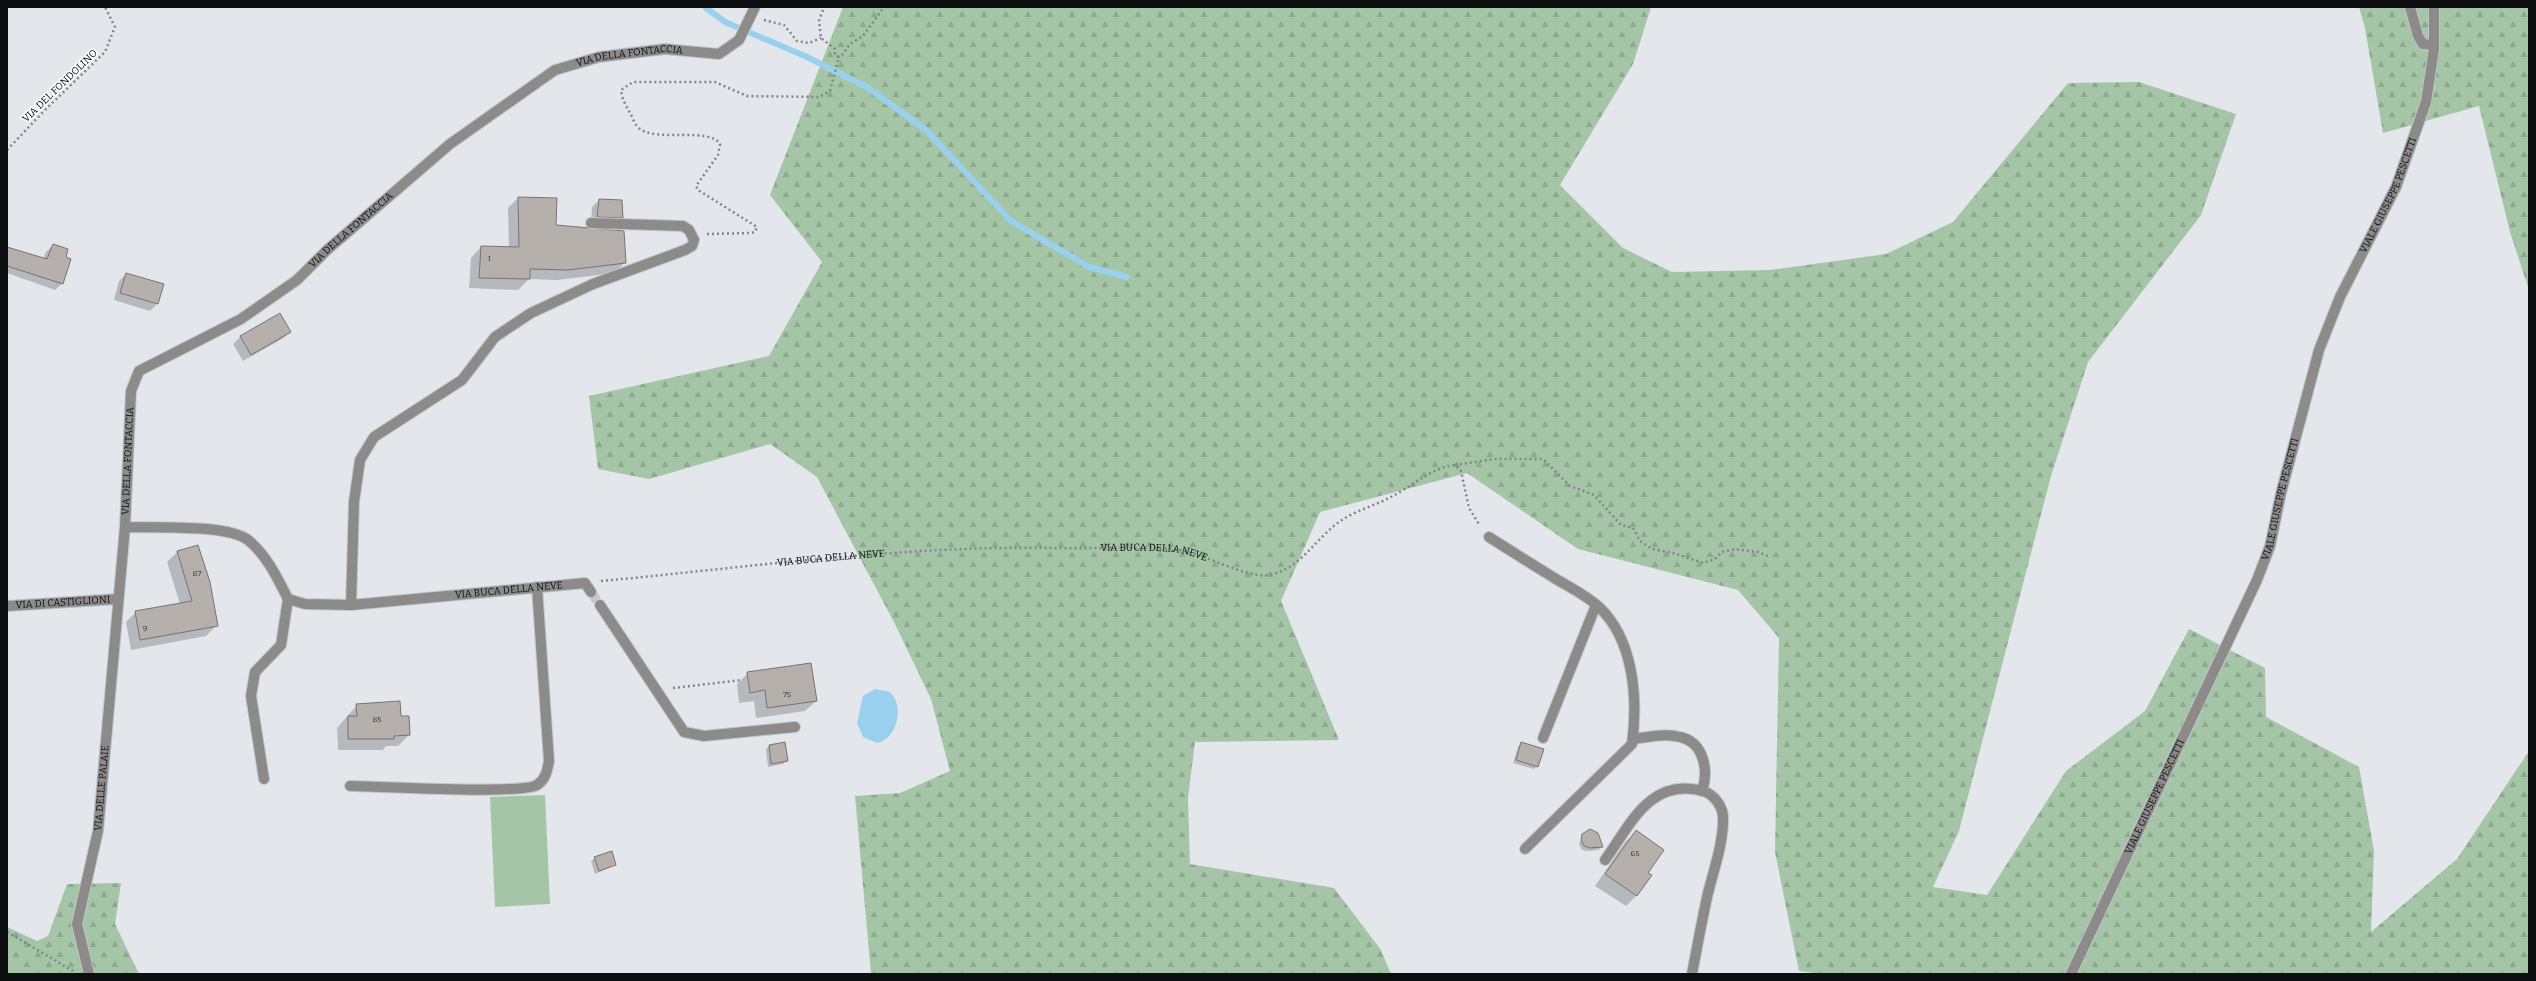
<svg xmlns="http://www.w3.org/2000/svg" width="2536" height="981" font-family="Bitter,serif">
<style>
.forest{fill:url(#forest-firs)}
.pitch{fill:#a4c6a6}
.water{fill:#99d0ed}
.shadow{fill:#0003}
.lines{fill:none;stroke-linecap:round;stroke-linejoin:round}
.stream{stroke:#99d0ed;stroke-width:6}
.building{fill:#b6b0ac;stroke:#797370}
.minor-tunnel{stroke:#c3c6cb;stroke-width:10;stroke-dasharray:10 5;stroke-linecap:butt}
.minor-casing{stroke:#c1c4c9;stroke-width:12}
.path{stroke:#828588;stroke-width:2.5;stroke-dasharray:2 3;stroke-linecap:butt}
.minor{stroke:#8c8b89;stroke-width:10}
.labels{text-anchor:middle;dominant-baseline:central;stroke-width:3;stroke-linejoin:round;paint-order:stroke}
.number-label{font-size:8px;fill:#373637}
.street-label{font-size:10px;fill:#0d0e10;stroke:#fff}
</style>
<defs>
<pattern id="forest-firs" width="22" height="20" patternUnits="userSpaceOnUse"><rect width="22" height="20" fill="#a4c6a6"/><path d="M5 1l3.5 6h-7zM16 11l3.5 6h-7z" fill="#8ca98e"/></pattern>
</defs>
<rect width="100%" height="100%" fill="#e3e7ec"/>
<path class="forest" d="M843,7H1651L1633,64L1560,185L1623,248L1672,272L1770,270L1886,254L1953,222L2068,83L2139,82L2236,114L2201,215L2088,362L2051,476L1959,831L1933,887L1987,895L2066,771L2145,711L2189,629L2265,668L2266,717L2359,767L2374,851L2371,932L2457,859L2529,751V974H1821L1799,971L1775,852L1779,638L1738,590L1578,549L1467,473L1320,512L1281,601L1339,740L1195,742L1188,798L1190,864L1334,888L1381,950L1391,974H871L855,796L900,793L950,771L931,699L895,624L817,477L770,444L649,479L598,469L589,396L769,356L822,262L770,195Z
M2359,7H2529V290L2510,232L2479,106L2383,133L2365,28Z
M121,883L115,924L139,974H7V927L37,941L48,936L67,884Z"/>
<path class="pitch" d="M545,795L550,904L495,907L490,797Z"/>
<path class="water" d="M875,689L890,692C905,706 897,739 877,743L863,737L857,723L863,696Z"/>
<path class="shadow" d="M518,198L555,226L625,262L615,273L557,280L529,279L518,290L469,288L471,258L481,247L509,248L508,208Z
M599,200L622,217L615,224H591L592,207Z
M53,245L63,283L55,290L7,273V248L43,259L46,252Z
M126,274L157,304L150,311L114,300L119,281Z
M280,314L290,332L282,339L243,361L233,344L240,337Z
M197,546L216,626L206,636L131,650L126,622L136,612L180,604L167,562L177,552Z
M748,673L816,701L805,711L756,718L754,701L739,703L737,684Z
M357,705L409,735L398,746H386L383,750H338L337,728Z
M1522,743L1537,766L1534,769L1513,763L1518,747Z
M769,746L787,761L783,764L768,767L766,749Z
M1636,832L1646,873L1636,896L1626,906L1595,886L1625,842Z
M1583,835L1602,847L1598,850L1586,851L1581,849L1579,844Z
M595,858L615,865L595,874L591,861Z"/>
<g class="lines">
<path class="stream" d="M705,7L725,22L807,57L867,87L926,130L1011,221L1089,267L1127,277"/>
</g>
<path class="building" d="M518,197L557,198L556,225L624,231L626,263L568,270L530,269V279L479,278L481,246L519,247Z
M599,199L622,200L623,218L597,217Z
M53,244L68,249L66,257L71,259L63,284L7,266V247L47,259Z
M126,273L164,284L158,304L120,293Z
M280,313L291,332L251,355L240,336Z
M198,545L210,582L218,626L140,640L135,611L192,601L177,551Z
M811,663L817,701L767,708L765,690L750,693L747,672Z
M400,701L401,716H409L410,735L394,736V739H348V716H357L356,704Z
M785,742L788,761L771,764L769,745Z
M1521,742L1544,749L1538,767L1516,760Z
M1590,829L1598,833L1603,847L1590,848L1584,846L1581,840L1582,834Z
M1636,830L1664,850L1648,873L1652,875L1637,896L1605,874Z
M612,851L616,865L599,871L594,857Z"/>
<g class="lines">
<path class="minor-tunnel" d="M591,592L600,605"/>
<defs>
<g id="minor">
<path d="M2410,7L2418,36L2423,44L2434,45"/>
<path id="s2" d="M125,527C154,528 227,524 248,540C266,554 278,579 288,599L305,604L351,605L585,583L591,592"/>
<path d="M1489,537C1511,551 1533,565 1556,579C1571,588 1586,595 1599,607C1634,640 1638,699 1632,744L1525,849"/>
<path d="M351,605L354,502L360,460L374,437L462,380L495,337L531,313L593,284L685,250L692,246L694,240L689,230L683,226L591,223"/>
<path d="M600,605L684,732L704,736L795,727"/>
<path id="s3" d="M7,606L118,599"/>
<path d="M1543,738L1596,605"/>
<path d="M1633,739C1648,737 1665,733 1680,737C1704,742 1709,771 1702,791"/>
<path d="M264,779L251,696L255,672L281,645L288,599"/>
<path d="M350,786C379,786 520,795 537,785C546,779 547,771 549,761L537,587"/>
<path d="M1605,860C1631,824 1650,777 1703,791C1713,794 1722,805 1723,816C1724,841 1714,869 1708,893C1702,920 1697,947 1692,974"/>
<path id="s4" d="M89,974L77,924L98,831L125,527L131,391L139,371L241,319L297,280L327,250L450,144L555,70L599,57L665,49L719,54L739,40L755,7"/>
<path id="s5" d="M2071,974L2257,580L2270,546L2281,493L2319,350L2340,297L2396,187L2426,102L2434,49V7"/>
</g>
</defs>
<use href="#minor" class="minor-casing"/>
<g class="path">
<path d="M764,20L784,25L797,41L809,43L821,38"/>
<path d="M837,57L842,55L850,44L863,36L884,7"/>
<path d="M7,150L44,111L105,52L115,27L105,7"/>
<path d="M707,234L751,233L755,232L757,227L698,190L696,186L718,155L720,144C710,127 657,142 640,129C635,126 633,118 630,113C626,106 622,99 621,90L633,82H715L747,96L819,97L830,91L839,57L835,54V49L821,38L819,21L824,7"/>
<path d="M1455,465L1495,459H1543L1570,486L1594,495L1621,525L1633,528L1640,541L1652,549L1673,553L1703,563L1715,559L1722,552L1735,549L1758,552L1770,557"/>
<path id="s1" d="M601,581C752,567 905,545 1057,548C1096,549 1135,546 1174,549C1203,552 1243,578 1268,575C1300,570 1314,540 1339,522C1354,511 1374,506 1391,497C1411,487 1432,467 1455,465L1461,471L1469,508L1480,526"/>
<path d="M673,688L742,680"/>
<path d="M7,932L73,971"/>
</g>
<use href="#minor" class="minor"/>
</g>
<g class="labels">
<g class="number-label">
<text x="489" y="258">1</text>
<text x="197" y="573">87</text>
<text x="145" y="628">9</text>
<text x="787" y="694">75</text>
<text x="377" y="719">85</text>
<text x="1635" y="853">65</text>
</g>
<g class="street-label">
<text stroke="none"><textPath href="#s4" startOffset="1202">VIA DELLA FONTACCIA</textPath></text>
<text transform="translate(60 86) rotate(-44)">VIA DEL FONDOLINO</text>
<text stroke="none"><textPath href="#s5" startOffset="844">VIALE GIUSEPPE PESCETTI</textPath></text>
<text stroke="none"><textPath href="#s4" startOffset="866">VIA DELLA FONTACCIA</textPath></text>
<text stroke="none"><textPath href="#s4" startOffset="518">VIA DELLA FONTACCIA</textPath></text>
<text stroke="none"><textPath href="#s5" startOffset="520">VIALE GIUSEPPE PESCETTI</textPath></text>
<text stroke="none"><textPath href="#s1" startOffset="555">VIA BUCA DELLA NEVE</textPath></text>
<text stroke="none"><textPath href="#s1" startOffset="231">VIA BUCA DELLA NEVE</textPath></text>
<text stroke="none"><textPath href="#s2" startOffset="419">VIA BUCA DELLA NEVE</textPath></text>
<text stroke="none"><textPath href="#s3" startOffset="56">VIA DI CASTIGLIONI</textPath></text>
<text stroke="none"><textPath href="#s4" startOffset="190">VIA DELLE PALAIE</textPath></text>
<text stroke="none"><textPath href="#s5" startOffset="196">VIALE GIUSEPPE PESCETTI</textPath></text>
</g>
</g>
<rect width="2536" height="981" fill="none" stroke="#0d0e10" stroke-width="16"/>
</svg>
